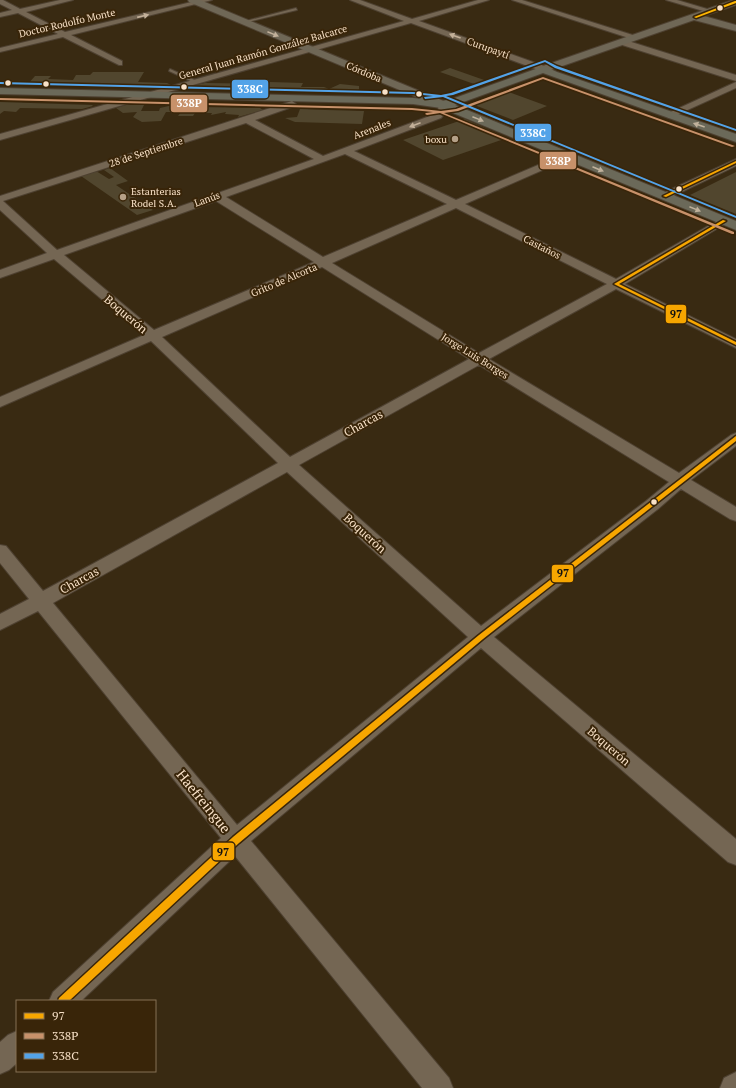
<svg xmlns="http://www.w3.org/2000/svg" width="736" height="1088" font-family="'PT Serif',serif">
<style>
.building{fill:#51462e}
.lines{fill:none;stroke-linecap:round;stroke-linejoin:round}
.lane-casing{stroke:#4e4131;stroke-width:2}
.street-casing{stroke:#4e4131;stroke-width:2}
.secondary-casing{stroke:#4e4131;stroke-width:2}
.primary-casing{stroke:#4e4131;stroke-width:2}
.lane{fill:#746653;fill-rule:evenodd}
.street{fill:#746653;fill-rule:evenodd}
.secondary{fill:#6f6756;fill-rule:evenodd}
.primary{fill:#6b6959;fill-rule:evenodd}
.bus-1-casing{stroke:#392509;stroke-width:3}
.bus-2-casing{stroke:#392509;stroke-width:3}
.bus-3-casing{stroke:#392509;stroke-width:3}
.bus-4-casing{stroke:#392509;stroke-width:3}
.bus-1{fill:#f7a600;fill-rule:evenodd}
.bus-2{fill:#c7916a;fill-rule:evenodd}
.bus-3{fill:#53a3e8;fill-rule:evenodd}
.bus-4{fill:#feb600;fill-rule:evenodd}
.oneway{fill:#c3b099}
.oneway2{fill:#c1b09a}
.oneway3{fill:#c0b19b}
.bus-dot{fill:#f8e1c7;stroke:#392509;stroke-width:1.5}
.poi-dot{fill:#b5a188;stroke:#392509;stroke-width:1.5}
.labels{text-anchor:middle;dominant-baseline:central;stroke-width:4;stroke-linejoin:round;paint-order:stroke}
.far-street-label{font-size:10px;fill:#f8e1c7;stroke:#392509}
.far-poi-label{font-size:10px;fill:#f8e1c7;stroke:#392509;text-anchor:end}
.street-label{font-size:12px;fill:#f8e1c7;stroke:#392509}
.near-street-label{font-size:14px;fill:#f8e1c7;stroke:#392509}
.line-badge{stroke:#392509;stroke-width:1.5}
.badge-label{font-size:11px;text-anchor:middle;font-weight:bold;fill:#fff}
.pale-badge-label{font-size:11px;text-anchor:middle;font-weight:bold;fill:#111}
</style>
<rect width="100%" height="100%" fill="#392a12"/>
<path class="building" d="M450,68L487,81L477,85L440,72Z
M93,72H144L138,82L167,83L171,85L160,87L27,85L35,76H51L48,79L73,80L76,75H90Z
M270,82L303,83L301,87H324L329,89L340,84L359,86V89L358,93H329L195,88L192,86L205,83L269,84Z
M506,91L547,106L513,120L477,106L476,104Z
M0,102L92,105L93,106L82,109L20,108L16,112L4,111L0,114Z
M126,105H144L141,111H159L160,108L169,106H184L182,109H197L198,107L260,108L263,110L238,117L239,115L225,114L226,112L211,115L212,113H195L193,116H178L181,112H166L161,121L142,122L133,117L137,112L123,113L116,108Z
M300,109L326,110L364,111L362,124L295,122L285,118L297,117Z
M465,119L507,138L443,160L403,140Z
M110,168L128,181L116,185L153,210L137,215L81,176L96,171L109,179L114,177L104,170Z
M736,172V214L690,195Z"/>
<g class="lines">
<defs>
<path id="lane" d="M296,8L297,10L244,23L242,22Z
M170,69L197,81L198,82L195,83L169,71Z"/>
<path id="street" d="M0,0H3L20,9L60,0H73L26,12L65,32L200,0H212L71,35L122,61V65H119L63,37L0,52V48L58,34L18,13L0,17V13L12,10L0,4Z
M350,0H360L412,19L478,0H489L419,21L547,67L548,69L544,71H541L411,23L0,140V134L404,21Z
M512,0H522L639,37L638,39H632Z
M666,0H677L714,11L710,13Z
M619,40H625L736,75V81L619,44Z
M736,82V88L672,117L669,118L664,115Z
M292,101L296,104L295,106L255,120L323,156L435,114L438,111L439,102H445L446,112L441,118L354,151L456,200L564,154H570L572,156L570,158L465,204L616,279L720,219H728L730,221L625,284L736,339V348L616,289L489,359L679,473L731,435L736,433V446L691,480L736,507V521L730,519L681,489L658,509L494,637L736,839V865L728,862L481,648L251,841L449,1078L453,1088H422L235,856L81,1001H49L53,992L221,838L38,611L0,630V614L29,599L0,563V545L6,546L43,591L278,463L151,341L0,407V397L144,335L54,259L0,278V270L47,253L0,210V196ZM246,123L314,159L57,250L3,201ZM345,154L447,204L323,257L226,197ZM216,201L314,262L154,330L64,255ZM456,208L607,284L479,353L332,263ZM322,267L469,359L290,457L162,337ZM479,365L669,482L646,501L481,626L299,465ZM287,472L468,637L237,825L53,603Z
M736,159V166L669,198L665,199L660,196L661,194Z
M17,1031V1063L9,1070L0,1074V1042L8,1035Z
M736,1072V1088H720L724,1078Z"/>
<path id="secondary" d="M188,0H200L446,102L448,104L446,106H438L189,2Z
M733,0H736V5L704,16L736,25V31L694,20L548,71H540L539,69L540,67Z"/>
<path id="primary" d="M544,66L557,72L736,134V142L543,73L455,105L736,221V230L441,108L413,104L0,94V88L413,98L442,101L452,99Z"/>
</defs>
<use href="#lane" class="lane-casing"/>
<use href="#street" class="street-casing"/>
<use href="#secondary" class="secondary-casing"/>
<use href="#primary" class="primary-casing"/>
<use href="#lane" class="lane"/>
<use href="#street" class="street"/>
<use href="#secondary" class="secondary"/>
<use href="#primary" class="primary"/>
<defs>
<path id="bus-1" d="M736,161V163L666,197L663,196Z
M723,220L726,221L619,284L736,342V345L614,284Z
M736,436V441L483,639L239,843L69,1001H58L59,998L233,837L479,635Z"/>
<path id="bus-2" d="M543,77L735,146L732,147L543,79L458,111L444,113L734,232V234H732L440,113L427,115L425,114L426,113L433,112L412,110L0,100V98L412,108L441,111L456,109Z"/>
<path id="bus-3" d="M545,60L557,66L736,129V131L555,68L545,62L453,95L446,96L736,216V218L443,97L425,99L424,97L433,96L413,94L0,84V82L413,92L441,95L451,93Z"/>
<path id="bus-4" d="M735,1H736V3L696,18L694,17Z"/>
</defs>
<use href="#bus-1" class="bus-1-casing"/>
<use href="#bus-2" class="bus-2-casing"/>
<use href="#bus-3" class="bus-3-casing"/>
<use href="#bus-4" class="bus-4-casing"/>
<use href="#bus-1" class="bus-1"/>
<use href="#bus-2" class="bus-2"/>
<use href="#bus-3" class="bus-3"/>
<use href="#bus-4" class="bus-4"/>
</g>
<defs><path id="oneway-solid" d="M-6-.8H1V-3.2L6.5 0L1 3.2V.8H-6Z"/></defs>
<g class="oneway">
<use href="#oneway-solid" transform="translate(143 16) rotate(-13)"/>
<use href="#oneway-solid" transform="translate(455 36) rotate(-160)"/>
<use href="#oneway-solid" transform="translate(415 125) rotate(159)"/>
</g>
<use class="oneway2" href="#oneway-solid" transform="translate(273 34) rotate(22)"/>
<g class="oneway3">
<use href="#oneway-solid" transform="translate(478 119) rotate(22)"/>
<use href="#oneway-solid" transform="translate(699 125) rotate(-161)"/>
<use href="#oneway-solid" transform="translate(598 169) rotate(23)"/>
<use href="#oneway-solid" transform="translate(695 209) rotate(22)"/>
</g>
<g class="bus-dot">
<circle cx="720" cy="8" r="3.5"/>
<circle cx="8" cy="83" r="3.5"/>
<circle cx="46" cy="84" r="3.5"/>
<circle cx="184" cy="87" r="3.5"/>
<circle cx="385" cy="92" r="3.5"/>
<circle cx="419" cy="94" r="3.5"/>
<circle cx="679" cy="189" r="3.5"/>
<circle cx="654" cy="502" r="3.5"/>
</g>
<g class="poi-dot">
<circle cx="455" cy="139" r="4"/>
<circle cx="123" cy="197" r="4"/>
</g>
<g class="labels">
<g class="far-street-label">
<text transform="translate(67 23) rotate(-13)">Doctor Rodolfo Monte</text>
<text transform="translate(488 48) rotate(20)">Curupaytí</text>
<text transform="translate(263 52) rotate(-16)">General Juan Ramón González Balcarce</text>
<text transform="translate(364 72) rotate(23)">Córdoba</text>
<text transform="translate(372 129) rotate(-21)">Arenales</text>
<text transform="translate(146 152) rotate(-18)">28 de Septiembre</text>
<text transform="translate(207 199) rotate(-20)">Lanús</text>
<text transform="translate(542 247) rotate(27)">Castaños</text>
<text transform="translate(284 280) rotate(-23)">Grito de Alcorta</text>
<text transform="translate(475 356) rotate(32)">Jorge Luis Borges</text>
</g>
<g class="far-poi-label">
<text x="447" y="139">boxu</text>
<text x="131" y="191" text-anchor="start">Estanterias<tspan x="131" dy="12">Rodel S.A.</tspan></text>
</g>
<g class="street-label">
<text transform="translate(126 314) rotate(40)">Boquerón</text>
<text transform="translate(363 423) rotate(-29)">Charcas</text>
<text transform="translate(365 533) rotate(42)">Boquerón</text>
<text transform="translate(79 580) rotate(-29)">Charcas</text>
<text transform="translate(609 746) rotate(41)">Boquerón</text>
</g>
<g class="near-street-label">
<text transform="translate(204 801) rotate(51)">Haefreingue</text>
</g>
</g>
<g class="line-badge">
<rect x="231" y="79" width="38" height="20" rx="4" fill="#53a3e8"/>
<rect x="170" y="94" width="38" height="19" rx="4" fill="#c7916a"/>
<rect x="514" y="123" width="38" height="19" rx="4" fill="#53a3e8"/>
<rect x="539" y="151" width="38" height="19" rx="4" fill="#c7916a"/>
<rect x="665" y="304" width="22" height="20" rx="4" fill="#f7a600"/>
<rect x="551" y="564" width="23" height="19" rx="4" fill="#f7a600"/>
<rect x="212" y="842" width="23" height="19" rx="4" fill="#f7a600"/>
</g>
<g class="badge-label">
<text x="250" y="93">338C</text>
<text x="189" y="107">338P</text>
<text x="533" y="137">338C</text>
<text x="558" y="165">338P</text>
</g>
<g class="pale-badge-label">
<text x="676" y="318">97</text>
<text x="563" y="577">97</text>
<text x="223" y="856">97</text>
</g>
<rect x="16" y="1000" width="140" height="72" fill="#392509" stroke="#857055"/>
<rect x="24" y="1013" width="20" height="6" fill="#f7a600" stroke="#857055"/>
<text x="52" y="1020" font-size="12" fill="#f8e1c7">97</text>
<rect x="24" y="1033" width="20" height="6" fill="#c7916a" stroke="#857055"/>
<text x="52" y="1040" font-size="12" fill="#f8e1c7">338P</text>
<rect x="24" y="1053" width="20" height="6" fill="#53a3e8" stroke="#857055"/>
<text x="52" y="1060" font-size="12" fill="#f8e1c7">338C</text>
</svg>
